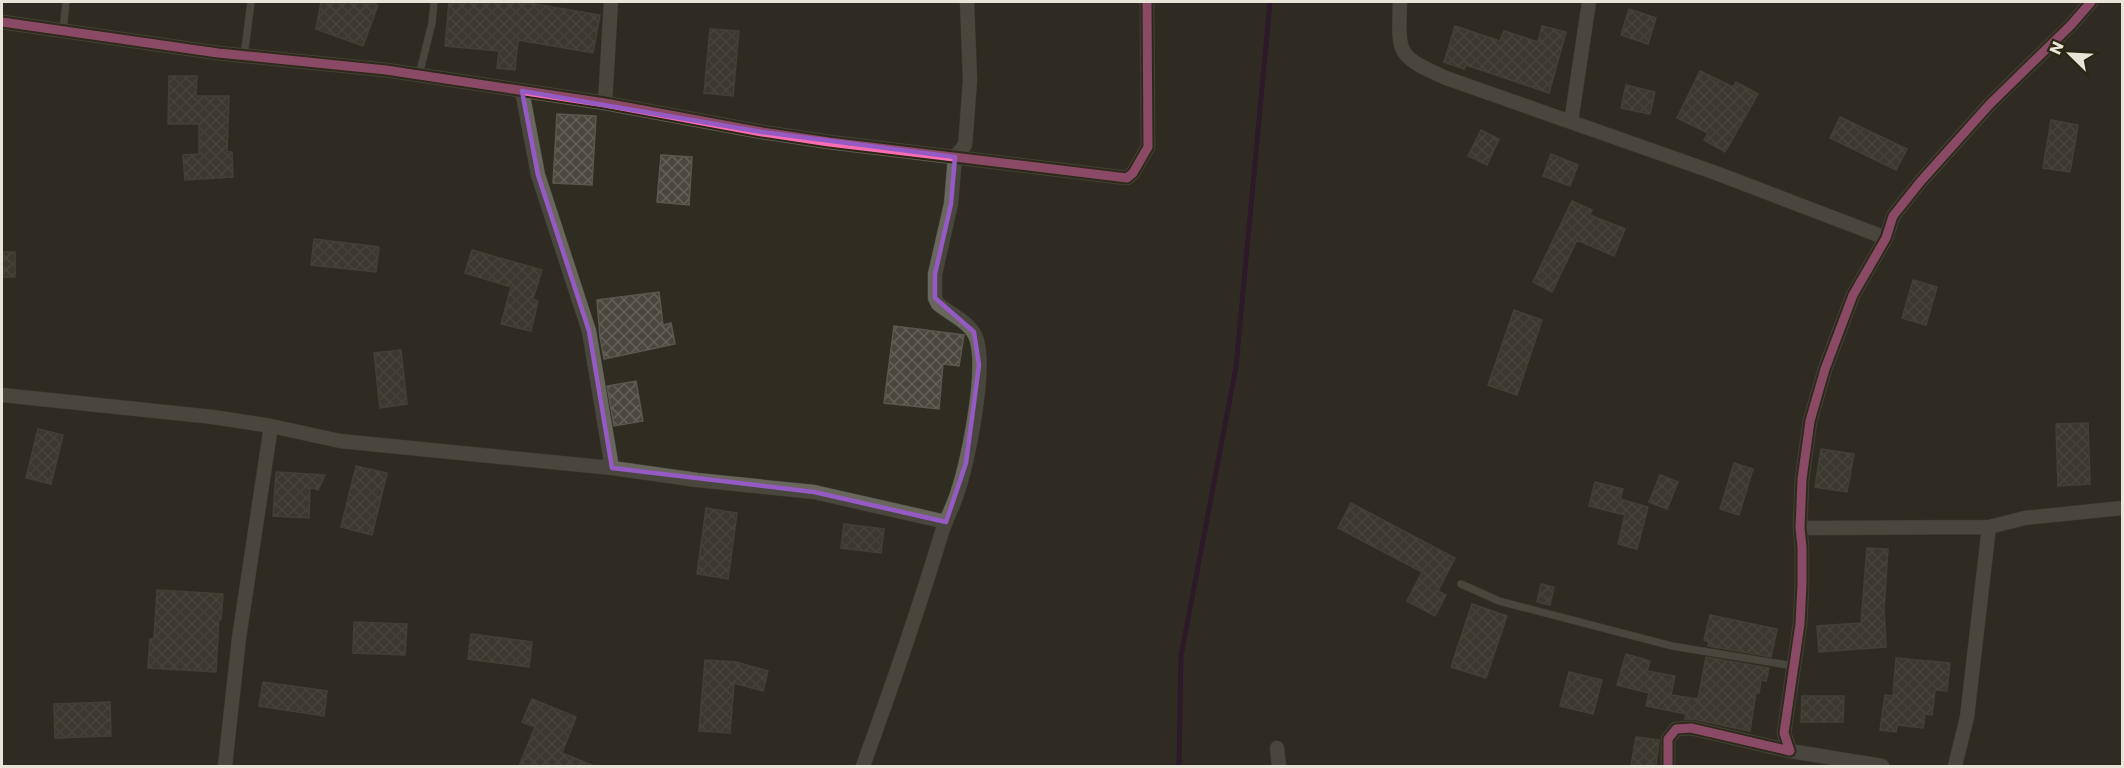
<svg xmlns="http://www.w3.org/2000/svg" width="2124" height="768" font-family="Poppins,sans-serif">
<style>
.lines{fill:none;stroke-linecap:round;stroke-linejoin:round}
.stream{stroke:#2b0431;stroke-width:5}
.building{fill:url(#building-cross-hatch);stroke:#5a574f;stroke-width:1.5}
.lane-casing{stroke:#4d4a41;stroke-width:8}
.street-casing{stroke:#4d4a41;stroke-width:15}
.lane{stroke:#68665d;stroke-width:7}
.street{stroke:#68665d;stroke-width:14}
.cycleway-casing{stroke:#2b2612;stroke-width:13}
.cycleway{stroke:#f96db3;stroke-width:9}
.marked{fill:none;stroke:#965ac5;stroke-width:4.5;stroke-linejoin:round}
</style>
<defs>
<pattern id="building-cross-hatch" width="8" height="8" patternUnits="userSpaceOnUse" patternTransform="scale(1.5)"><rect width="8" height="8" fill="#49473e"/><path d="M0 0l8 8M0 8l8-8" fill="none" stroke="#636159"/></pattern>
</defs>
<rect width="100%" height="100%" fill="#2f2c22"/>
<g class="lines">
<path class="stream" d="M1179,766L1181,656L1236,367L1270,2"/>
</g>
<path class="building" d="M321,2H367L378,5L363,46L316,29Z
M449,2H524L600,15L593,53L518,40L515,70L497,68L499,51L445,46Z
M1629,9L1656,18L1648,44L1621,35Z
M1455,26L1500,41L1504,31L1538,42L1542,26L1566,32L1549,93L1466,65L1464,69L1444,62Z
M710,29L739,31L733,96L704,93Z
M1700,71L1733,87L1736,82L1758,94L1725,152L1704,140L1708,133L1677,118Z
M169,76H197L196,96H229L227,152H232L233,177L185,180L183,155L199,154V124H168Z
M1626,85L1655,92L1650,114L1621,108Z
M557,114L596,116L592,185L553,183Z
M1840,117L1907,149L1896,170L1830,138Z
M2051,120L2078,125L2070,172L2043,168Z
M1481,130L1499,139L1487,165L1468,156Z
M1551,154L1578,165L1570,186L1543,176Z
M661,155L692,157L689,205L657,202Z
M1572,201L1592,210L1590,215L1625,229L1614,256L1577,240L1552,292L1533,282Z
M314,239L379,247L376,272L311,265Z
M472,250L542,270L533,299L538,301L531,331L501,324L511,287L465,273Z
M2,252H15V277H2Z
M1913,280L1937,287L1926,325L1902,318Z
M659,292L663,325L671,323L675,344L604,359L600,337L597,300Z
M1514,310L1542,320L1517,395L1488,385Z
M894,326L964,335L959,366L943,364L939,409L884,403Z
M401,350L407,404L380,408L374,353Z
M636,381L643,421L614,426L607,386Z
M2088,423L2090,484L2058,486L2056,424Z
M38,429L63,435L51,484L26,478Z
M1821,449L1854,454L1847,492L1815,487Z
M1734,463L1753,469L1739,515L1720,509Z
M356,466L387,473L372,535L341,527Z
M276,472L325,475L318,490L310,487L309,518L273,516Z
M1660,475L1678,482L1667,509L1649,502Z
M1595,482L1623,489L1620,499L1648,507L1637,549L1618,544L1625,515L1589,506Z
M1351,503L1455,558L1438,591L1446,595L1435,616L1407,601L1422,572L1338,528Z
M706,508L737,513L728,579L697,574Z
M844,524L884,529L881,553L841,548Z
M1867,548L1888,549L1884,609L1886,647L1819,652L1817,626L1861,623Z
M1541,584L1554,587L1550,605L1537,602Z
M157,590L223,594L221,619L219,618L216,672L148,668L150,639H154Z
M1472,604L1507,616L1486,678L1451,667Z
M1710,615L1777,629L1771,657L1708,646L1709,642L1704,640Z
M354,622L407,624L405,655L353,653Z
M471,634L532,642L529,667L468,659Z
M1626,654L1650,661L1647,671L1675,676L1671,695L1698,699L1706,657L1769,668L1766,681L1761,680L1759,693L1756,692L1750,731L1693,719H1685L1686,714L1646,706L1649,693L1617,685Z
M1896,658L1950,663L1947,691L1935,690L1932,715L1925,714L1923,728L1897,725L1896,732L1880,730L1885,695L1893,696Z
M705,660L736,662L768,671L763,691L734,683L730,733L699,731Z
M1569,672L1602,680L1593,714L1560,706Z
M263,682L327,691L324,716L259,706Z
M1802,696H1844L1843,722H1801Z
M532,699L576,717L562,753L594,766H519L535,727L522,722Z
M110,702L111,736L55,738L54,704Z
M1636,737L1659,740L1656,766H1631Z"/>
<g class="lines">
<defs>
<path id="lane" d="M63,31L66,2
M244,56L251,2
M419,75L432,23L434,2
M1461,584L1499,601L1672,646L1794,666"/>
<path id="street" d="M1400,2C1398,55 1397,56 1446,78L1716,173L1886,238
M2,22L218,53L386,70L605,103L762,132L829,142L1127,178L1133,173L1148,147L1147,2
M522,91L538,175L589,331L612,468
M605,103L611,2
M1571,122L1589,2
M2,395L213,417L271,426L340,441L612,468L697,480L814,492L946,522
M1800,528L1989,527L2025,518L2122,508
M1277,748L1279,766
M1790,751L1882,766
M225,766L239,638L271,426
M863,766C891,689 918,611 942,532C946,519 953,507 957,494C968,461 986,374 977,341C973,323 951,315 938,304L935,298V274L951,204L955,157L965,145L967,121L970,80L967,2
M1668,766V739L1676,729L1691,728L1790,751L1784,733L1800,624L1802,584V547L1800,528L1802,479L1810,421L1825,369L1853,295L1886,238L1893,216L1921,181L1990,104L2071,25L2091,2
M1955,766L1967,717L1989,527"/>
</defs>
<use href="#lane" class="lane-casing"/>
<use href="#street" class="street-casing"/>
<use href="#lane" class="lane"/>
<use href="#street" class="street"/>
<defs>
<path id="cycleway" d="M2,22L218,53L386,70L605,103L762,132L829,142L1127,178L1133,173L1148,147L1147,2
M1668,766V739L1676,729L1691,728L1790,751L1784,733L1800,624L1802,584V547L1800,528L1802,479L1810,421L1825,369L1853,295L1886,238L1893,216L1921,181L1990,104L2071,25L2091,2"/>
</defs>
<use href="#cycleway" class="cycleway-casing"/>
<use href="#cycleway" class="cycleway"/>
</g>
<path d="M0 0H2124V768H0ZM522,91L762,132L955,157L951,204L935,274V298L974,332L979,365L966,463L946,522L814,492L612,468L589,331L538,175Z" fill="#2f2c22" fill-opacity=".55" fill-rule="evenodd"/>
<path class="marked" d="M522,91L762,132L955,157L951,204L935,274V298L974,332L979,365L966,463L946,522L814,492L612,468L589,331L538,175Z"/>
<rect width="2124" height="768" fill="none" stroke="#e8e5d8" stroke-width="6"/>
<g transform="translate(2070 54) rotate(294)" stroke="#2b2612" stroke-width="4.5" paint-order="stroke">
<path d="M0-4.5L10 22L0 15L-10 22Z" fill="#e8e5d8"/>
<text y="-9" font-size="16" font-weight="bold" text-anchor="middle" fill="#e8e5d8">N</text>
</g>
</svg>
